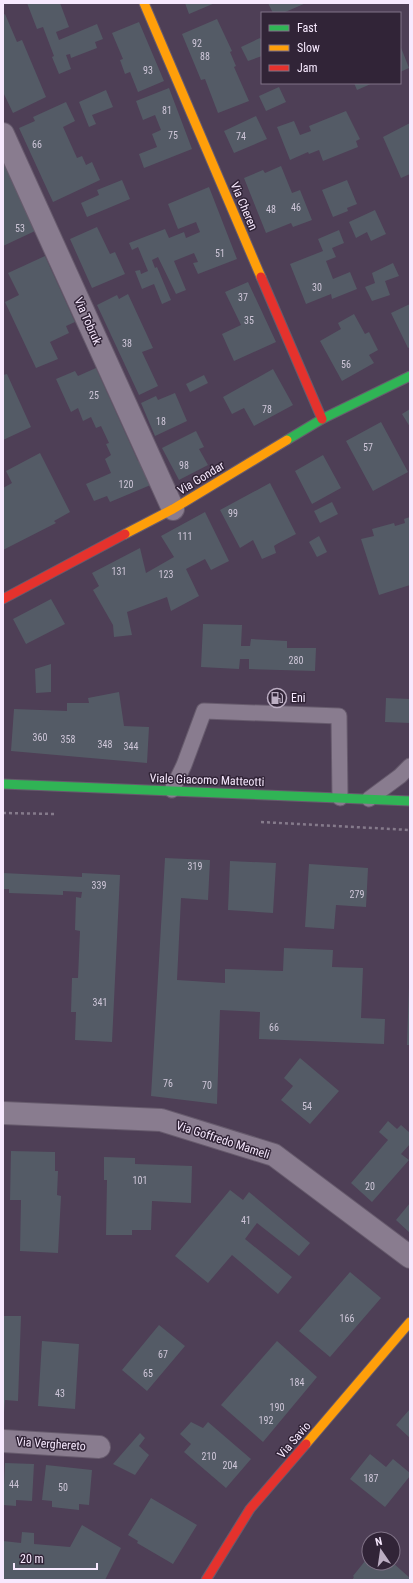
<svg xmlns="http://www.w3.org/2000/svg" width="413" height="1583" font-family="'Roboto Condensed',sans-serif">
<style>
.building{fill:#545b66}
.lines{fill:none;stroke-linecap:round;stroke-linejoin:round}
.lane-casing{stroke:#675b6d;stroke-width:17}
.street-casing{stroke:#675b6d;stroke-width:24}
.fast-casing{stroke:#675b6d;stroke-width:11}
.slow-casing{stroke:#675b6d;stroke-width:11}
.jam-casing{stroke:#675b6d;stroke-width:11}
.path{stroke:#857a8b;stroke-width:2.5;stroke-dasharray:3 3;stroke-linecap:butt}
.lane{stroke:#897c8f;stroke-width:15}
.street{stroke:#897c8f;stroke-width:22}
.fast{stroke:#30b455;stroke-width:9}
.slow{stroke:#ff9f0a;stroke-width:9}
.jam{stroke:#e5322d;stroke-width:9}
.labels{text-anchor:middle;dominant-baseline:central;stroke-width:3;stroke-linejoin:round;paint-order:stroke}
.number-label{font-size:10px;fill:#cec6d8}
.street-label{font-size:12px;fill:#f7e9fe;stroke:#312437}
.poi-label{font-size:12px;fill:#f7e9fe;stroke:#312437;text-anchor:start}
</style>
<rect width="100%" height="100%" fill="#4e3f56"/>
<path class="building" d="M27,3H60L69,27L56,32L59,40L97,24L103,39L95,42L97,48L71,58L70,54L66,55L71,69L59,74L52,57L54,56L43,27L37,29Z
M185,3H215L189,14Z
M268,3H306L283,13H273Z
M5,14L17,42L22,40L46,97L13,113L3,92V15Z
M217,19L232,51L230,52L236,66L234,67L249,101L218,113L205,79L201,80L182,34Z
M139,22L164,81L138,92L130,72L125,74L120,60L123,59L112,33Z
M260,38L262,41V56L248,61L241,47Z
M400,45L409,68L400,72Z
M354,83H373L357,90Z
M279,87L286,102L266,111L259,96Z
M169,88L192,149L144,168L139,154L157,147L152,134L161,130L155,115L143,120L136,101Z
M106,90L113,107L92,115L96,124L89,127L79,102Z
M66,102L75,121L63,127L77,158L82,156L86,165L92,162L100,180L53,202L19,128L35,121L33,117Z
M346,111L360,139L356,141L358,147L323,161L319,150L309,154L308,152L290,160L277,127L294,121L300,135L311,131L309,126Z
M256,116L267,139L234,153L224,131Z
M410,123V174L401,178L383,137Z
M3,162L35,231L3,246Z
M281,166L292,193L300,190L312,220L293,227L291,223L266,233L244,178L263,170L265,173Z
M122,180L130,199L87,217L81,203L99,195L97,190Z
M347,180L357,204L347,208L348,211L333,217L322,190Z
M209,187L237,259L198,274L193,263L198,262L194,253L174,261L186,290L176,294L158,257L152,260L155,268L157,267L171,300L162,304L154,284L142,289L135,271L140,270L141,274L148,271L138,247L132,250L129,243L165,229L169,238L184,232L186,238L200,232L196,222L178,229L168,204Z
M375,210L386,234L371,241L367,232L356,238L349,222Z
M97,227L110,254L115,252L125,274L92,288L70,239Z
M339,230L344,243L332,248L336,257L326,261L333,279L350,272L357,289L332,299L331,294L306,304L290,264L323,251L318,239Z
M45,256L75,322L66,326L69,333L50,342L58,359L36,368L5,302L19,295L8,273Z
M393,263L399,276L385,281L390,295L372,301L365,287L375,283L372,273Z
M248,282L276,342L234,361L222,334L241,325L225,292Z
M128,294L153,348L142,352L158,386L139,395L97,305L117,295L119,299Z
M410,304V347L408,348L391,313Z
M354,314L365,334L369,332L378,350L369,355L374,363L342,381L320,341L341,329L338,323Z
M96,368L138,461L142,460L153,484L110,502L107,496L94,501L86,484L111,473L105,459L111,455L106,444L109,443L101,426L96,428L91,417L83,421L78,408L71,412L56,379L75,371L78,376Z
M273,369L293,405L254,426L244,408L232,414L223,397Z
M7,374L31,427L3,440V375Z
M204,375L208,383L190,392L186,384Z
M175,393L187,421L155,436L141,403L156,396L158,400Z
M410,409V427L402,414Z
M381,422L408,472L373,491L346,441Z
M196,431L204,447L199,449L208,465L179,480L162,448Z
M40,453L70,512L54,521L56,523L3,550V488L12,483L6,471Z
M323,455L341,488L312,504L295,471Z
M270,483L296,534L277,544L274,546L276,553L262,559L253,540L240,548L220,510Z
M332,502L338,514L320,523L314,511Z
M205,512L229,561L211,570L205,559L186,569L199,596L171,611L167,597L127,612L132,635L114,637L113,625L93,590L99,586L92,573L140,548L146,573L174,557L161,536Z
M410,517V585L379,595L361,539L374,536L372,529L394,523L395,526L405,523L404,519Z
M319,536L327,552L317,557L309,542Z
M51,599L65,624L26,644L13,619Z
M203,624L242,625L241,646H250L251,639L287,641V648H316L315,671L249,669V659H240L239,669L201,667Z
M51,664V692L36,693L35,669Z
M119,692L124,726L149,727L147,763L11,751L14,709L67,711V703H89L88,698Z
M386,698L410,699V723L385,722Z
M165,858L210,860L208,900L181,898L177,980L225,983V969L283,971L284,948L333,950L332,967L363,968L361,1018L385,1019L384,1044L259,1039L260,1012L220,1010L217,1104L151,1096Z
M230,861L276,863L273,913L228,910Z
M309,864L368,868L366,907L336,905L334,929L305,927Z
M3,873L82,877V873L120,875L112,1042L75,1040L76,1012H71L72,978H78L80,931L75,930L76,897L81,898L82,892L63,891V895L9,893V889H3Z
M409,986H410V1045H407Z
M300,1058L339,1091L310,1124L281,1100L293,1086L284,1078Z
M388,1121L397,1129L401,1125L410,1133V1144L401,1154L409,1160L372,1202L351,1183L388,1140L379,1132Z
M11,1151L55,1152V1171H58L57,1195L61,1196L58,1253L20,1251L21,1200H10Z
M104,1157L135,1158V1164L192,1166L191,1203L152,1201L151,1230H132V1235H106L107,1180H104Z
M230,1190L243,1200L249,1192L310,1243L299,1256L257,1223L245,1239L292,1277L278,1294L232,1255L208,1283L175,1256Z
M410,1203V1233L396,1220Z
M350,1272L381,1298L330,1357L299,1331Z
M4,1316H21L18,1401L5,1400L4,1413H3Z
M159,1325L185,1346L147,1391L122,1370Z
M42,1341L79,1344L75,1409L38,1406Z
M277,1341L317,1377L263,1442L221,1405Z
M410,1409V1438L396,1425Z
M191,1422L203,1428L208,1422L251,1459L226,1488L184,1452L191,1444L180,1434Z
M140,1433L145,1438L139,1446L149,1455L135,1475L113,1464Z
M370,1454L386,1467L393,1459L410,1473V1476L385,1507L350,1479Z
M5,1463L34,1464L32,1501L16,1500V1506L3,1505Z
M46,1465L92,1470L89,1505L79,1504V1510L52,1507V1501L42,1500Z
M151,1498L197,1525L173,1564L137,1543L138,1541L128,1535Z
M82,1525L121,1548L105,1580H3V1541L21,1543L22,1532L34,1533V1544L70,1547Z
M369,1556V1563H393L410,1578V1580H352L354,1577L353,1576Z"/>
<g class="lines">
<defs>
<path id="lane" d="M172,790L184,765L204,711L339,716L340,798
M369,799L400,776L410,766"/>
<path id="street" d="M3,134L173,509
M3,1113L161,1120L274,1155L410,1257
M3,1441L99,1447"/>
<path id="fast" d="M287,440L322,419L410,376
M3,784L410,801"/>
<path id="slow" d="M144,3L261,277
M125,534L173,509L287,440
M306,1444L410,1322"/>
<path id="jam" d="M261,277L322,419
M3,599L125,534
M206,1580L250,1509L306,1444"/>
</defs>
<use href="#lane" class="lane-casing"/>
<use href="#street" class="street-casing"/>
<use href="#fast" class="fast-casing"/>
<use href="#slow" class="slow-casing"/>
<use href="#jam" class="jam-casing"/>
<path class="path" d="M3,813L56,814
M261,822L410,830"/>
<use href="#lane" class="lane"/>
<use href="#street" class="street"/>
<use href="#fast" class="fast"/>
<use href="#slow" class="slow"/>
<use href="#jam" class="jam"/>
</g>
<defs>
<symbol id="fuel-ring" viewBox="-11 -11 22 22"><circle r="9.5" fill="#312437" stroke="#bcaec3" stroke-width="1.5"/><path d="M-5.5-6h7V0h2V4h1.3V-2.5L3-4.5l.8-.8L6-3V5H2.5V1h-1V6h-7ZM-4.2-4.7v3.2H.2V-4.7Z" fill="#bcaec3"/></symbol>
</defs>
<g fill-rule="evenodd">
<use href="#fuel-ring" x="266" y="687" width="22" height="22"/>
</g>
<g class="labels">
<g class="number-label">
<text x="197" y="43">92</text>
<text x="205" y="56">88</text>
<text x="148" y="70">93</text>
<text x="167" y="110">81</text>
<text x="173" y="135">75</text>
<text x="241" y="136">74</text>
<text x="37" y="144">66</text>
<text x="296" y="207">46</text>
<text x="271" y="209">48</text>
<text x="20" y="228">53</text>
<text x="220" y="253">51</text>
<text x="317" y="287">30</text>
<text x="243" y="297">37</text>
<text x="249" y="320">35</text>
<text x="127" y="343">38</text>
<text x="346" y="364">56</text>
<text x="94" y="395">25</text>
<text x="267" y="409">78</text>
<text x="161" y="421">18</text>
<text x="368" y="447">57</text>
<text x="184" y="465">98</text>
<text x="126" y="484">120</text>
<text x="233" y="513">99</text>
<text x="185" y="536">111</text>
<text x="119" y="571">131</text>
<text x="166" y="574">123</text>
<text x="296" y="660">280</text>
<text x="40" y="737">360</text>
<text x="68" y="739">358</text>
<text x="105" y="744">348</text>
<text x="131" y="746">344</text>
<text x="195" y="866">319</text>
<text x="99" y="885">339</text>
<text x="357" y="894">279</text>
<text x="100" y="1002">341</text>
<text x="274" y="1027">66</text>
<text x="168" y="1083">76</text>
<text x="207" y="1085">70</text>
<text x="307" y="1106">54</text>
<text x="140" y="1180">101</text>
<text x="370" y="1186">20</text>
<text x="246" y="1220">41</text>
<text x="347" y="1318">166</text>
<text x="163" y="1354">67</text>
<text x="148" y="1373">65</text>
<text x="297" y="1382">184</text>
<text x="60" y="1393">43</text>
<text x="277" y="1407">190</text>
<text x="266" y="1420">192</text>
<text x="209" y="1456">210</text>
<text x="230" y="1465">204</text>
<text x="371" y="1478">187</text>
<text x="14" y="1484">44</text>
<text x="63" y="1487">50</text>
</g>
<g class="street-label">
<text transform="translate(244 206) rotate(67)">Via Cheren</text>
<text transform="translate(88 321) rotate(66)">Via Tobruk</text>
<text transform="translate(201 478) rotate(-31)">Via Gondar</text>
<text transform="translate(207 780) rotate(2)">Viale Giacomo Matteotti</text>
<text transform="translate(223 1140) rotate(18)">Via Goffredo Mameli</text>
<text transform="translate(294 1440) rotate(-49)">Via Savio</text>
<text transform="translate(51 1444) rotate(4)">Via Verghereto</text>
</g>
<g class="poi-label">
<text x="291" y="698">Eni</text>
</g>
</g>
<rect width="413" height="1583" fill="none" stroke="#f7e9fe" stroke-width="8"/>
<rect x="261" y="12" width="140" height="72" fill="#312437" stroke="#807387"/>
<rect x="269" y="25" width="20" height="6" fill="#30b455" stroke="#807387"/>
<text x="297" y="32" font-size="12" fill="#f7e9fe">Fast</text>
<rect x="269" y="45" width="20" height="6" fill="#ff9f0a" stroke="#807387"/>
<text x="297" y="52" font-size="12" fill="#f7e9fe">Slow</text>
<rect x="269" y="65" width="20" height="6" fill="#e5322d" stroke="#807387"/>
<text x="297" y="72" font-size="12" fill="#f7e9fe">Jam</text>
<g transform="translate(381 1551) rotate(347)"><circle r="19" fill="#312437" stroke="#807387"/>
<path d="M0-3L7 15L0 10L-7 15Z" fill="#bcaec3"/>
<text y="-6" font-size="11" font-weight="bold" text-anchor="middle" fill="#f7e9fe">N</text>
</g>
<path d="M14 1563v6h83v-6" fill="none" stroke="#f7e9fe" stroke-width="2"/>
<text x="20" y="1563" font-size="12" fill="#f7e9fe" stroke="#312437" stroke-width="3" paint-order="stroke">20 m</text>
</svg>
